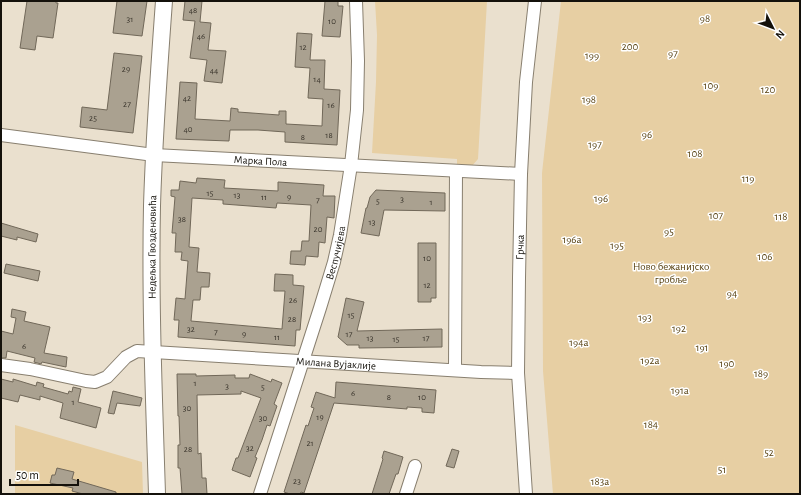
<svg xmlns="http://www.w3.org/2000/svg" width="801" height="495" font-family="'Alegreya Sans',sans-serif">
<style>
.green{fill:#e7cfa3}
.building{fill:#aaa190;stroke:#716859}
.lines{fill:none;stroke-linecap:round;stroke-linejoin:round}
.minor-casing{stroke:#887f6f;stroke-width:14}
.major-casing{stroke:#887f6f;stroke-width:18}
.minor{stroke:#fff;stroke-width:12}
.major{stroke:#fff;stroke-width:16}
.labels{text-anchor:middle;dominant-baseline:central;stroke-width:3;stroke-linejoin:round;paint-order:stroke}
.number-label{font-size:9px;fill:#3a352c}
.park-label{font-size:11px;fill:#553f0e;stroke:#fff}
.street-label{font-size:11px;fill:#14110b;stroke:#fff}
</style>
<rect width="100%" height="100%" fill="#eae0ce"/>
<path class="green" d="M375,1H487L478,159L471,167L457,165V159L372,153L376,82L377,35Z
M561,1H800V494H553L543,371L542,173Z
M15,425L142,462L143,494H15Z"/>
<path class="building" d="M27,1H56V3H58L53,38L37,36L35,50L20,48Z
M117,1H147L142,36L113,33Z
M185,1H202L200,22L211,23L208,50L226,51L222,83L204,81L207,60L190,58L195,21L183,20Z
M325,1H338V6H343L340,37L322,36Z
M297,33L312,34L310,60H325L324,89L340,90L337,145L285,142V132L258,130H230L229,141L176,139L180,82L197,83L195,119L230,121L231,108L238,109V112L279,115V111H286V124L322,126L323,99L308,98L310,68L295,67Z
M114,53L142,56L133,133L80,127L82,107L107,110Z
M197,178L225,180L224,188L278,191V182L324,185L323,196H335L334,218L327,217L325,243L319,242L318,257L306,256L305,265L290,264L291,251H301L302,241H309L311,205L277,203L276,208L223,204V200L192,198L189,247L199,248L197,272L210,273L209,287H201L200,300H193L191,321L282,329L285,291H274L275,274L293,275V285L304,286L300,330H296L295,346L178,337L179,320H174L176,298L185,299L188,261L181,260L182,252H175L176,233H172L175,197L171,196V190H179L180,181L196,183Z
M376,190L445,193V211L384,210L379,236L361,233L366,208H367L370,197Z
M1,223L38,234L36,242L17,237V240L1,236Z
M418,243H436V298H431V302H418Z
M6,264L40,271L38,281L4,273Z
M346,298L364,302L357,331L442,329V347L359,348V345H347L338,337Z
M12,309L26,312L24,321L50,327L44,353L67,357L66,367L42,362L41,364L34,362L35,358L7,351L6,358H1V331L13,334L16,318L11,317Z
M177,374H196V376L235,375V378H249L250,374L271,382L272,379L282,383L274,404L277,406L270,426L267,425L262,440L255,457L257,458L250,477L232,470L236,458H238L261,398L241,391V394L197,395L198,454L201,453L202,478H206L207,494H182L180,468H178V445H180L179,416H178Z
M1,379L13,382V379L36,386L37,382L44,384L43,387L68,394L69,391L72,392L73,387L81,389L78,402L101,408L96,428L60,418L63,403L40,396V400L20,395L18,402L1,398Z
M336,382L436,390L434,413L422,412V408L407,407V409L334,403L304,493L301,492L300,494H290L284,492L306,425L308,426L314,408L311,407L316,392L335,398Z
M113,391L142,398L140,406L117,403L114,414L108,413Z
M452,449L459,451L454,468L446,466Z
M384,451L403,457L398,474H396L389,494H372L383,459L382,458Z
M57,468L74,472L72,479L116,492V494H83L72,491L73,488L50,483L52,475H55Z"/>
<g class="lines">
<defs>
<g id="minor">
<path id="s1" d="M1,135L154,155L521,174"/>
<path id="s2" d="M1,365L30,369L86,381L95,382L107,377L126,357L137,351L481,372L518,373"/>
<path d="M455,370L456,171"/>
<path id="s3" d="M260,494L320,308L334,262L340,235L351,165L357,110L358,61L356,1"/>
<path d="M406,494L415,466"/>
<path id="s4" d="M526,494L518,373L519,278L521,174L526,82L535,1"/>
</g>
<g id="major">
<path id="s5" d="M157,494C154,398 150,302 152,206C154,138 159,69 164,1"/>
</g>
</defs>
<use href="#minor" class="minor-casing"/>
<use href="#major" class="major-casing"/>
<use href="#minor" class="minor"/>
<use href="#major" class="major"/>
</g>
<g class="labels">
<g class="number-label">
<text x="193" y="10">48</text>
<text x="130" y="19">31</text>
<text x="332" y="21">10</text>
<text x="201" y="36">46</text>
<text x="303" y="47">12</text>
<text x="126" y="69">29</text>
<text x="214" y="70">44</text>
<text x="317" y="79">14</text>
<text x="187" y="98">42</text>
<text x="127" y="104">27</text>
<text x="331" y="105">16</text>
<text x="93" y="118">25</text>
<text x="188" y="129">40</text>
<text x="329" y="135">18</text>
<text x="303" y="137">8</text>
<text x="210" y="193">15</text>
<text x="237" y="195">13</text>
<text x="264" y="197">11</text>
<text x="289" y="197">9</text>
<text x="402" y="199">3</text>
<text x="318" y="200">7</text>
<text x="378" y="201">5</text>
<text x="431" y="202">1</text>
<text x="182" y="219">38</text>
<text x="372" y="222">13</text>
<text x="318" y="229">20</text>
<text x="427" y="258">10</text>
<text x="427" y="285">12</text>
<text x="293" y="300">26</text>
<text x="351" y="315">15</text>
<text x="292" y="319">28</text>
<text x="191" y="329">32</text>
<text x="216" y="332">7</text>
<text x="244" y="334">9</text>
<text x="349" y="334">17</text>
<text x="277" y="337">11</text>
<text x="370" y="338">13</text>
<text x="426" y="338">17</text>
<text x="396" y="339">15</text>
<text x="24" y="346">6</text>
<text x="195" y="383">1</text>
<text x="227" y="386">3</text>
<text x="263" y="387">5</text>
<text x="353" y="393">6</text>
<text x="389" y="397">8</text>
<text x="422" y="397">10</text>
<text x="73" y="402">1</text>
<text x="187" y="408">30</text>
<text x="320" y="417">19</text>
<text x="263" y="418">30</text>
<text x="310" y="443">21</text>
<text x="250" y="448">32</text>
<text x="188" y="449">28</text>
<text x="297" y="481">23</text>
</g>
<g class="park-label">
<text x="705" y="18">98</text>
<text x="630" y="46">200</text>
<text x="673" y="53">97</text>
<text x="592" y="55">199</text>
<text x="711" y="85">109</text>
<text x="768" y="89">120</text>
<text x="589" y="99">198</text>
<text x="647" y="134">96</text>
<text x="595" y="144">197</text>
<text x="695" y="153">108</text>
<text x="748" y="178">119</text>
<text x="601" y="198">196</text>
<text x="716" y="215">107</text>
<text x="781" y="216">118</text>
<text x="669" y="231">95</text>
<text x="572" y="239">196a</text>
<text x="617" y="245">195</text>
<text x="765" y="256">106</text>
<text x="671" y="266">Ново бежанијско<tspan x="671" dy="13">гробље</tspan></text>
<text x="732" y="293">94</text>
<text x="645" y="317">193</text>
<text x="679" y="328">192</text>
<text x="579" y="342">194a</text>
<text x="702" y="347">191</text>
<text x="650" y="360">192а</text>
<text x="727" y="363">190</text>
<text x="761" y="373">189</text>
<text x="680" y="390">191a</text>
<text x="651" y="424">184</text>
<text x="769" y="452">52</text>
<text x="722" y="469">51</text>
<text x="600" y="481">183a</text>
</g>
<g class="street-label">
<text stroke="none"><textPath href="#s1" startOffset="261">Марка Пола</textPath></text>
<text stroke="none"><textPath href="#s5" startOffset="247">Недељка Гвозденовића</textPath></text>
<text stroke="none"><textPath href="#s4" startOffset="247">Грчка</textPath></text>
<text stroke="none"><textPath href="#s3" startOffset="253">Веспучијева</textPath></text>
<text stroke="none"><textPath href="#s2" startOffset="348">Милана Вујаклије</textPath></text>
</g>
</g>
<rect width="801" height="495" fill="none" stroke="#14110b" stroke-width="4"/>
<g transform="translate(773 28) rotate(132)" stroke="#ffffff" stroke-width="3" paint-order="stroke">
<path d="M0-3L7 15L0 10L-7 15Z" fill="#14110b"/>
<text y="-6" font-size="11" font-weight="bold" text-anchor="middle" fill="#14110b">N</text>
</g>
<path d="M10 479v6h68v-6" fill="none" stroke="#14110b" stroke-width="2"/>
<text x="16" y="479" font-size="12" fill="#14110b" stroke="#ffffff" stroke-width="3" paint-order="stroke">50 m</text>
</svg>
